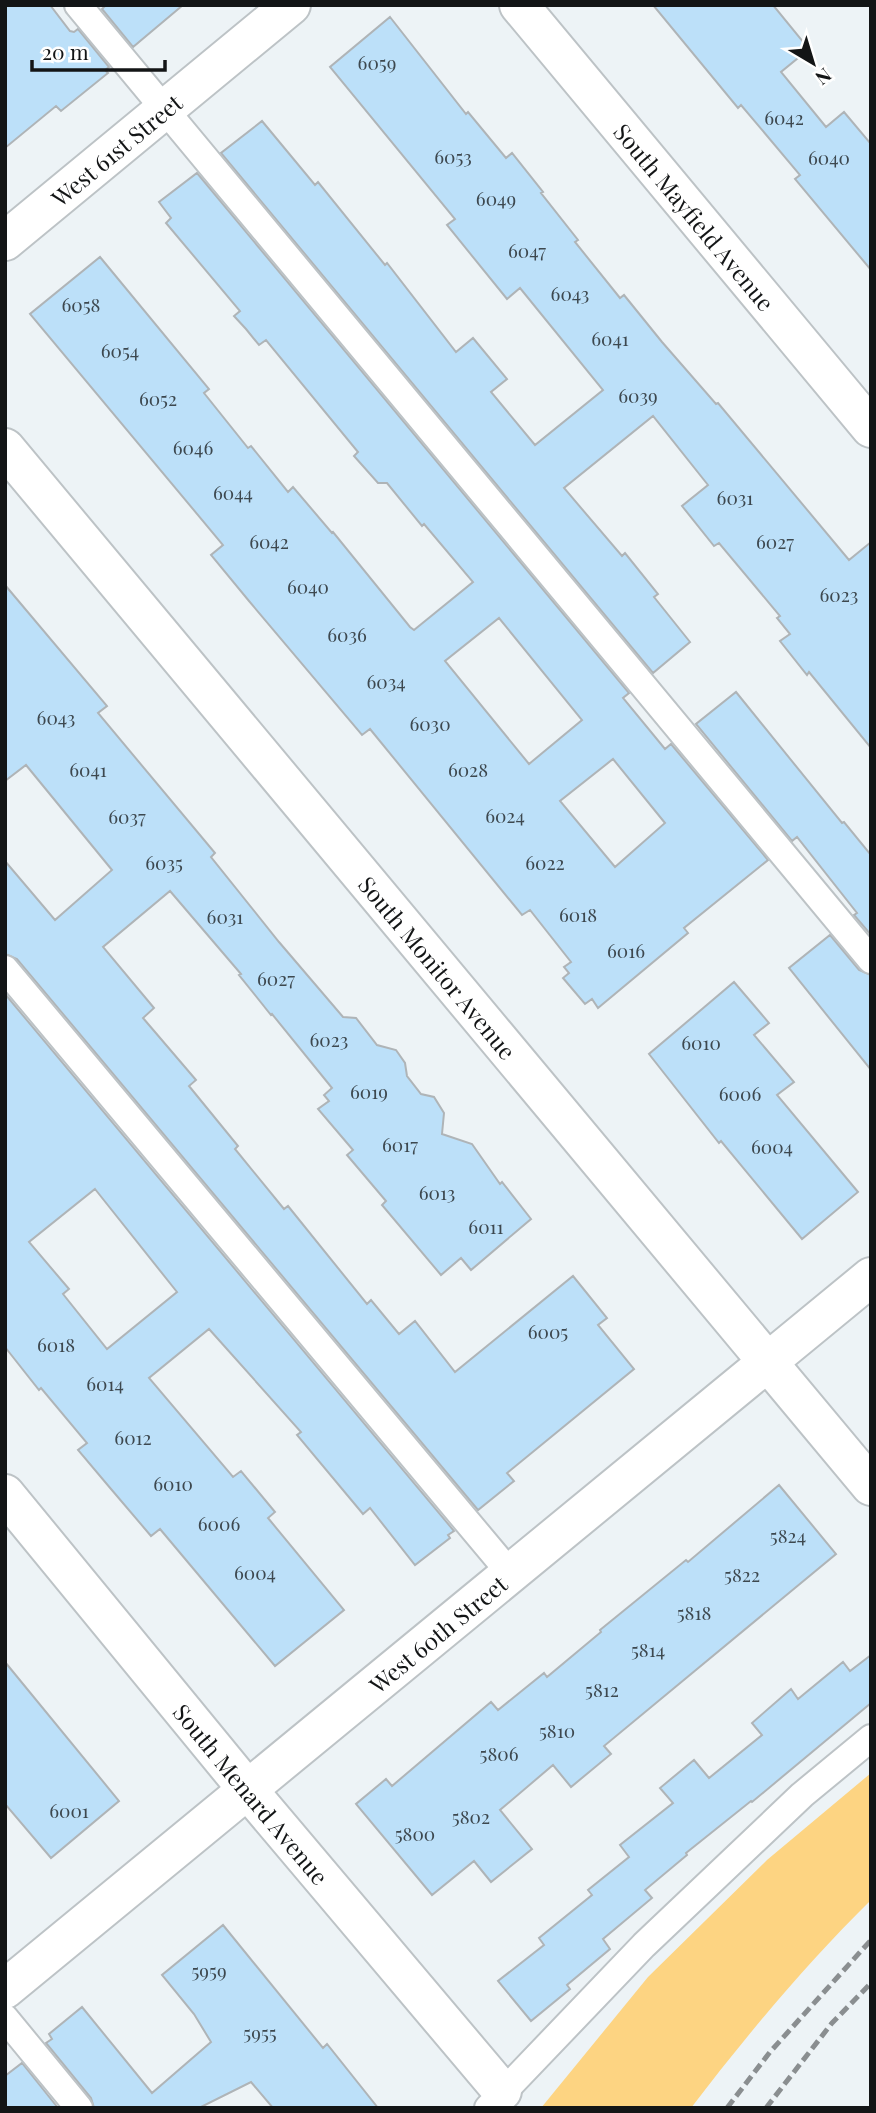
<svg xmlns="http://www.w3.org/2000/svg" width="876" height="2113" font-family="'Playfair Display',serif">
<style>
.green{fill:#fdd482}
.building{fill:#bce0f9;stroke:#afb4b7;stroke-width:2;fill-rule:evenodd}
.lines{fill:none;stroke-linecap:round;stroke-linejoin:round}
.lane-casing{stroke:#bdc3c6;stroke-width:30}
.street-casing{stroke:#bdc3c6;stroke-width:42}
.lane{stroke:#fff;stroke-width:26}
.street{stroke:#fff;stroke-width:38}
.rail{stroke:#8a8e90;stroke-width:5;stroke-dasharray:10 5;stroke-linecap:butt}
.labels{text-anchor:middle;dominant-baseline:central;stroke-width:5;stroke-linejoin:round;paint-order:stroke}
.number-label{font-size:19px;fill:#3d484f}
.street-label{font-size:23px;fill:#131516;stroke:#fff}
</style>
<rect width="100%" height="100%" fill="#edf3f6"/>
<path class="green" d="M871,1773V1900C806,1964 746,2036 691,2108H541L648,1977L767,1860Z"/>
<path class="building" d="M5,5H50L70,31L74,32L78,29L109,67L105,70L108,73L61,111L56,106L5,148Z
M106,5H183L133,47L102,9Z
M653,5H773L809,49L781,72L826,127L844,112L871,144V270L795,179L800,175L741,105L738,108Z
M390,17L466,114L468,112L506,158L512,153L543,192L541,193L578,240L575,242L620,298L624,295L662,342L716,404L718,403L849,560L871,542V748L809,672L807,675L780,641L790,634L777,618L780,616L719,543L714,546L682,506L708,485L653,416L564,488L622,556L625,553L658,594L654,597L690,642L653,673L221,153L262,121L315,185L318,182L385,265L387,263L456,352L473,338L507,379L491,392L535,445L603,390L520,288L507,299L447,225L455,219L330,67Z
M197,173L629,693L623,698L665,749L671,744L768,860L684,928L688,933L598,1008L592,999L585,1004L563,978L569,973L564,967L571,962L530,910L522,915L370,729L362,735L249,601L211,555L223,545L30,314L100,257L209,389L204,393L248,448L251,446L288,492L293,487L332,533L333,532L410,627L414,630L473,582L424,524L422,526L387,483H378L354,456L358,452L266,340L259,345L246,329L234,316L240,311L166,223L171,218L159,202ZM499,618L582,720L529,764L445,661ZM613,759L665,823L615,867L560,801Z
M5,585L107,706L98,713L215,853L211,857L279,942L343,1017L356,1018L377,1045L396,1050L405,1063L407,1076L421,1094L434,1097L444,1113L442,1134L472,1144L500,1184L502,1182L531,1219L471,1270L461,1258L441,1275L382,1205L386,1201L347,1155L353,1150L318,1109L329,1101L324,1095L332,1088L272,1014L271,1015L239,975L241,974L170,891L103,947L154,1008L143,1018L196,1080L189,1086L238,1146L235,1149L284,1209L288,1206L367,1304L371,1300L399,1334L415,1321L455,1372L573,1276L607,1318L598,1325L634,1369L507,1473L514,1481L478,1510L17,959L5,954V861L55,920L112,870L26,765L5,781Z
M736,692L842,823L844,822L871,855V935L854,915L857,913L797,837L792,841L696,724Z
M830,935L859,970L871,975V1070L789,968Z
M734,982L769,1023L754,1035L794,1082L777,1095L858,1192L802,1239L721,1141L719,1143L649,1054Z
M5,994L454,1531L448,1535L450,1538L415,1565L370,1508L363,1514L297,1435L301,1432L209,1329L149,1378L233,1477L241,1471L275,1512L268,1518L344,1610L275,1666L160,1529L151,1536L111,1489L78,1450L87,1443L41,1388L39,1390L5,1347ZM95,1189L177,1292L107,1349L63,1294L69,1289L29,1242Z
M779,1485L836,1554L604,1746L611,1754L571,1787L553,1765L500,1810L532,1849L491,1882L474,1861L432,1895L356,1804L386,1779L392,1786L491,1702L498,1710L544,1673L547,1677L601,1632L600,1630L686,1560L688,1562Z
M871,1655V1703L752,1802L751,1801L686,1853L687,1855L645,1890L652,1898L603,1939L610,1949L567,1985L570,1989L531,2021L498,1981L544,1945L539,1938L592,1895L588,1890L629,1857L620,1845L673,1803L660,1788L694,1760L709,1778L762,1735L752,1723L791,1689L798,1699L843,1662L850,1671Z
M5,1662L119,1801L51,1858L5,1804Z
M223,1925L323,2048L327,2044L378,2108H273L251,2082L199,2108H94L91,2098L46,2043L52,2039L49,2034L82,2007L152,2093L211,2042L194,2014L162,1975Z
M22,2063L58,2108H5V2076Z"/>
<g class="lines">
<defs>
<path id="lane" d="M78,5L871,960
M5,969L510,1573
M5,2018L79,2108
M488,2108L644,1945L802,1795L871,1738"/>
<g id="street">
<path id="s1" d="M519,5L871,428"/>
<path id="s2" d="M5,241L291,5"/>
<path id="s3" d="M5,448L871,1486"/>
<path id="s4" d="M5,1494L247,1789L502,2091"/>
<path id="s5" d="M5,1989L871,1277"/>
</g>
</defs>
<use href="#lane" class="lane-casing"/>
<use href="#street" class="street-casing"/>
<use href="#lane" class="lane"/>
<use href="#street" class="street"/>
<path class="rail" d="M727,2108L770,2052L871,1940
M766,2108L832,2023L871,1983"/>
</g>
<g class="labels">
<g class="number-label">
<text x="377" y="62">6059</text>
<text x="784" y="117">6042</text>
<text x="453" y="156">6053</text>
<text x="829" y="157">6040</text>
<text x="496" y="198">6049</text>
<text x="527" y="250">6047</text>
<text x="570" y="293">6043</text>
<text x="81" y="304">6058</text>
<text x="610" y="338">6041</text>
<text x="120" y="350">6054</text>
<text x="638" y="395">6039</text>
<text x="158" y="398">6052</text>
<text x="193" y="447">6046</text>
<text x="233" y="492">6044</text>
<text x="735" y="497">6031</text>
<text x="269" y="541">6042</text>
<text x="775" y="541">6027</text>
<text x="308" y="586">6040</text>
<text x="839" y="594">6023</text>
<text x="347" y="634">6036</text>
<text x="386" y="681">6034</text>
<text x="56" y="717">6043</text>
<text x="430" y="723">6030</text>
<text x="88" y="769">6041</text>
<text x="468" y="769">6028</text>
<text x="505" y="815">6024</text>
<text x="127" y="816">6037</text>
<text x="164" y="862">6035</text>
<text x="545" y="862">6022</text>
<text x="578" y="914">6018</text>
<text x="225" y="916">6031</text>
<text x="626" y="950">6016</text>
<text x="276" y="978">6027</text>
<text x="329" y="1039">6023</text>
<text x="701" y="1042">6010</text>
<text x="369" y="1091">6019</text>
<text x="740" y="1093">6006</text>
<text x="400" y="1144">6017</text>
<text x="772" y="1146">6004</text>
<text x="437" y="1192">6013</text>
<text x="486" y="1226">6011</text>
<text x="548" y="1331">6005</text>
<text x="56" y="1344">6018</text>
<text x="105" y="1383">6014</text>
<text x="133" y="1437">6012</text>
<text x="173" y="1483">6010</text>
<text x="219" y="1523">6006</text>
<text x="788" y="1535">5824</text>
<text x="255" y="1572">6004</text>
<text x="742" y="1574">5822</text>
<text x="694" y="1612">5818</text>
<text x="648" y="1649">5814</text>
<text x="602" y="1689">5812</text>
<text x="557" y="1730">5810</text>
<text x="499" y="1753">5806</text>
<text x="69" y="1810">6001</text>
<text x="471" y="1816">5802</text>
<text x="415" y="1833">5800</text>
<text x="209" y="1970">5959</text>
<text x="260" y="2032">5955</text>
</g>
<g class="street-label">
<text stroke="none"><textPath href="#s2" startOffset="144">West 61st Street</textPath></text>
<text stroke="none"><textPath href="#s1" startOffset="275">South Mayfield Avenue</textPath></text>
<text stroke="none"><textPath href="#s3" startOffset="676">South Monitor Avenue</textPath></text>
<text stroke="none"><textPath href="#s5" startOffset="560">West 60th Street</textPath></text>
<text stroke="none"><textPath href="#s4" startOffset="388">South Menard Avenue</textPath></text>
</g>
</g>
<rect width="876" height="2113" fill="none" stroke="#131516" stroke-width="14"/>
<g transform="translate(813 63) rotate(142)" stroke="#ffffff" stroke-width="5" paint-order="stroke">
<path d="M0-5L12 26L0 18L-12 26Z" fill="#131516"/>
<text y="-10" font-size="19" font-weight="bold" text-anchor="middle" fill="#131516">N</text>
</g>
<path d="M32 60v10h133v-10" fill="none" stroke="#131516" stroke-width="3.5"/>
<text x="42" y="60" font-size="21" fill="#131516" stroke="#ffffff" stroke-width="5" paint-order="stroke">20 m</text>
</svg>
